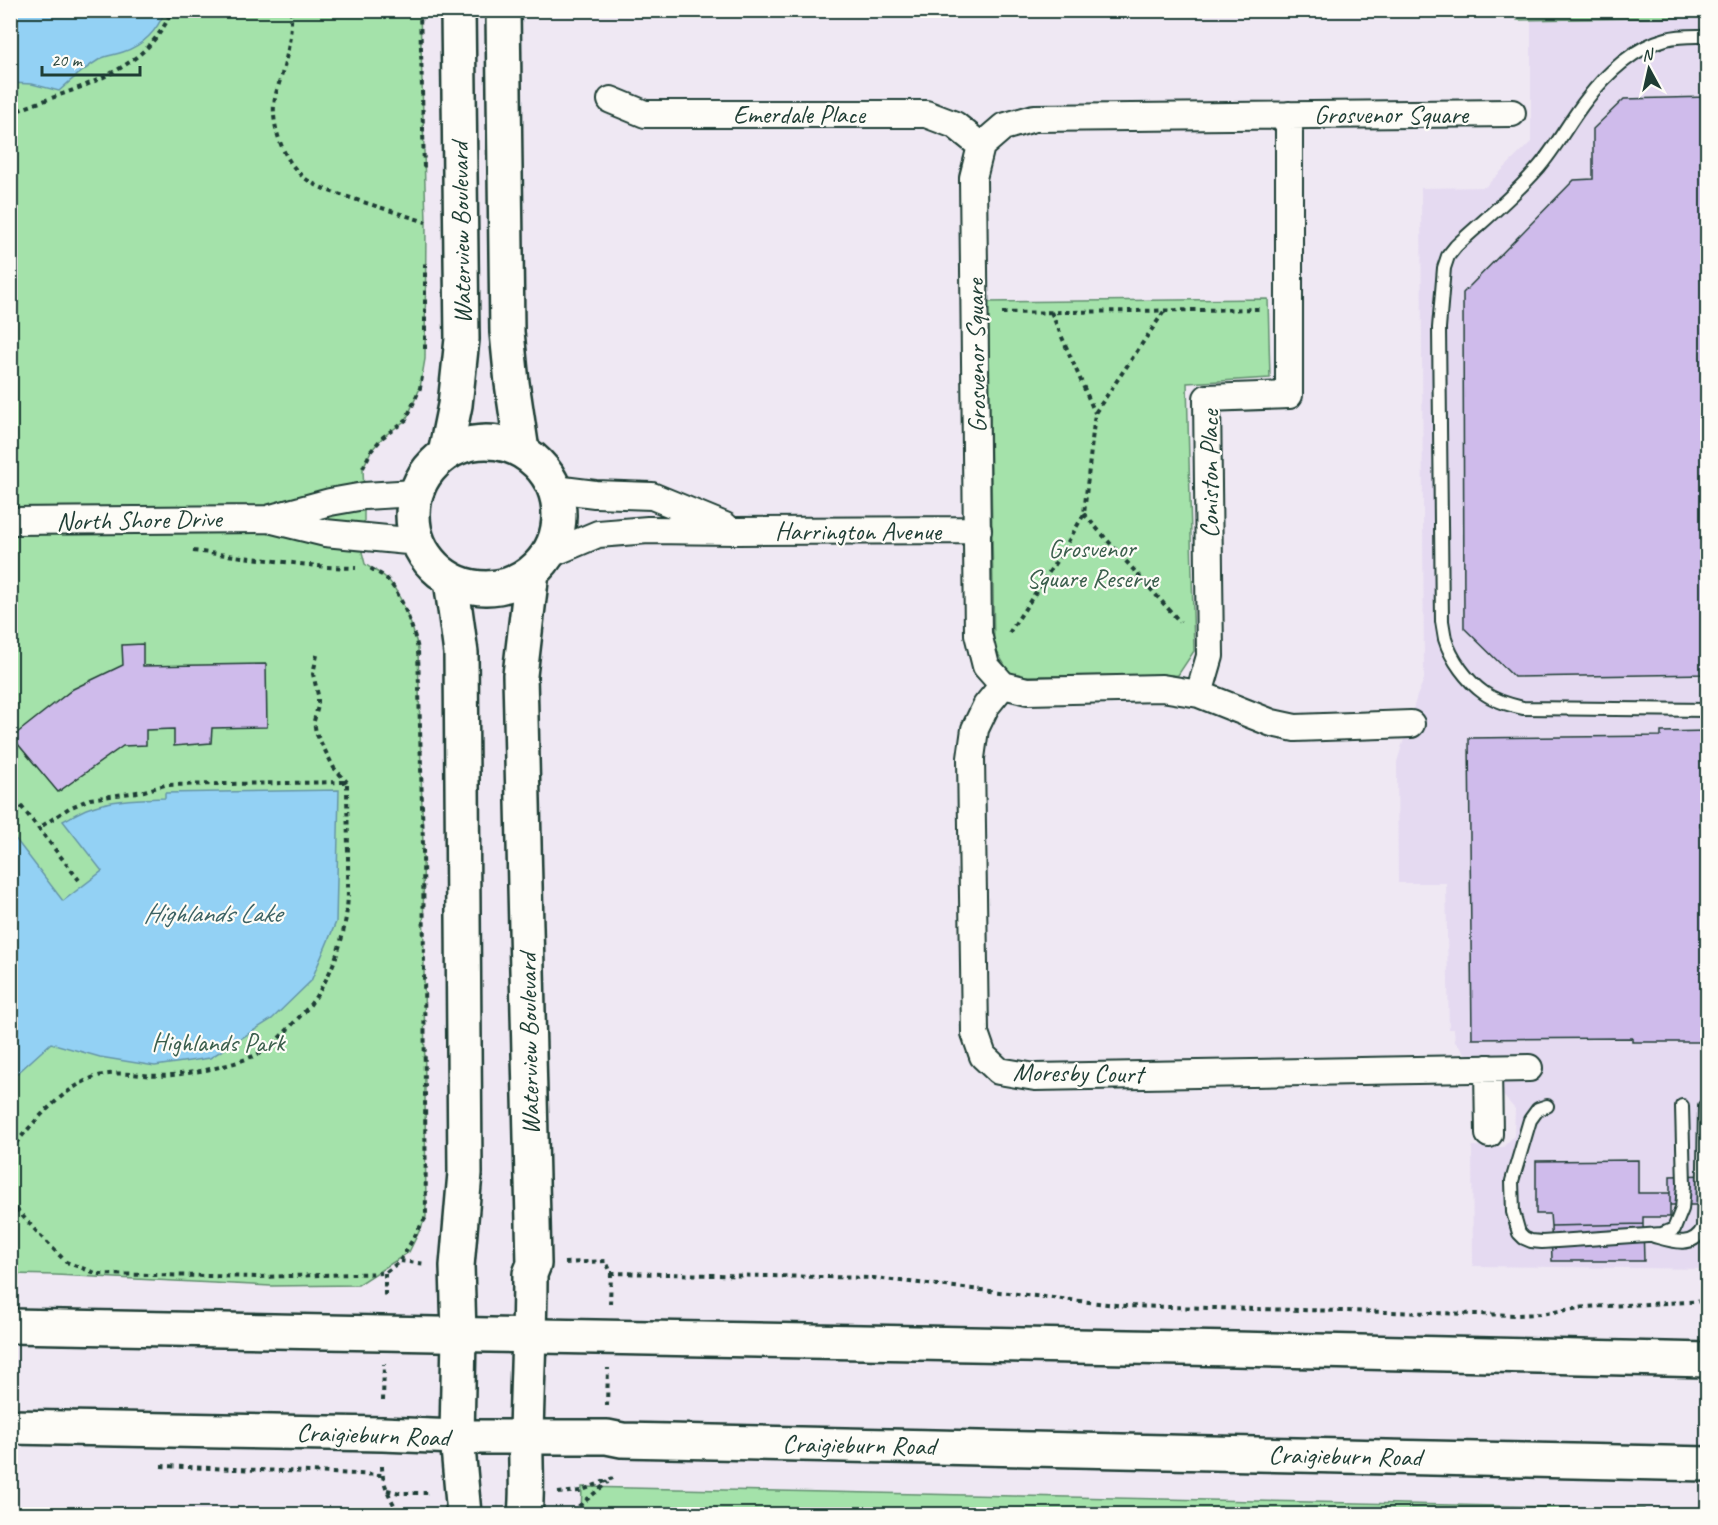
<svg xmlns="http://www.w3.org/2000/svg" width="1718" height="1525" font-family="Caveat,sans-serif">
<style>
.built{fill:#e5daf1}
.green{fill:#a4e2aa;stroke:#62906f;stroke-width:1.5}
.water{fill:#93d1f4;stroke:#6596a7;stroke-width:1.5}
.building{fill:#cfbbeb;stroke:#1f3d34;stroke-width:1.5}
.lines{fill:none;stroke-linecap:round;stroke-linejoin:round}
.lane-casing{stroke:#1f3d34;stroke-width:16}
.street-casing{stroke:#1f3d34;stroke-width:30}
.secondary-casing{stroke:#1f3d34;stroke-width:38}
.primary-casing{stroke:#1f3d34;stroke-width:38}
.path{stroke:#1f3d34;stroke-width:4;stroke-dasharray:4.5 4.5;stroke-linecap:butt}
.lane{stroke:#fdfcf7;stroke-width:12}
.street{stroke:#fdfcf7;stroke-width:26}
.secondary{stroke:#fdfcf7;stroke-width:33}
.primary{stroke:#fdfcf7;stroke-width:33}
.labels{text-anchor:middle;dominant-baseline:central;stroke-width:4.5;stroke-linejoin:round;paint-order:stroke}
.street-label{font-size:26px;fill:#1f3d34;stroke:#fdfcf7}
.park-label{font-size:26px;fill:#3a5e4c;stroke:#fdfcf7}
.water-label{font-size:27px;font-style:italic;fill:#3c6264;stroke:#fdfcf7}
</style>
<rect width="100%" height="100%" fill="#efe8f3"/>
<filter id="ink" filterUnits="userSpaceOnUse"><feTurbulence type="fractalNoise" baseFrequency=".0167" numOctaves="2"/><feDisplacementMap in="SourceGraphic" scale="12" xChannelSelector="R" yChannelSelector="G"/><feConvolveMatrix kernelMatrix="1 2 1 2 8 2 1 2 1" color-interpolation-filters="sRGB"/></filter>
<g filter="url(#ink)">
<path class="built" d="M1707,17V1269L1473,1266L1472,1146L1503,1147L1514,1136L1515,1109L1455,1042L1454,1029H1449L1446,883H1398L1397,762L1417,696L1424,679L1421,188L1485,187L1531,142V19Z"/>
<path class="green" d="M1707,10V17L1517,20V10Z
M11,11H420L426,222L425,359L420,388L406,420L383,437L371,451L363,468L364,496V537L362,552L365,564C371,569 379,572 385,577C400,589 414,630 418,649L423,846L426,1217L409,1252L358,1285L271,1286L56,1275L11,1274Z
M1268,299L1270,378L1187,383L1194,651L1178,675L1011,676L994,647L988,302Z
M582,1487L1644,1509V1514H581Z"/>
<path class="water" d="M10,11L11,10L165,11C157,31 144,45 123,52C115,55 107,55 100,59C85,68 72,79 59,91L32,84L11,83Z
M339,790L336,922L311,981L272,1019L210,1058L155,1066L100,1057L51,1043L11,1079V833L63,901L102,871L63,821C71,817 80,811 89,808C113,799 139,799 165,798V793Z"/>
<path class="building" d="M1708,97V674L1514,677L1464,628L1463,293L1574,180L1593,179V129L1624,99Z
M143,644V666L266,664L267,727L212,728L211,743L174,746V729L146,730V745L123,746L58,792L12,737L73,689L123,665L122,645Z
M1708,731V763L1700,807V826L1706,827L1708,1042H1632V1038L1472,1039L1469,738L1661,736V732Z
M1638,1160V1193H1670V1217H1643V1224L1551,1226L1550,1214H1536V1161Z
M1708,1175V1205H1670V1176Z
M1643,1224L1644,1261H1552L1551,1226Z"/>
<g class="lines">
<defs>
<path id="lane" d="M1708,36C1694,36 1680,35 1666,39C1635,47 1606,74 1587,99C1570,120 1557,146 1539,167C1514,196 1484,220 1456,246L1448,256L1444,268L1439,328L1442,621C1443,627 1444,633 1445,639C1451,659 1467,681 1484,693C1495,701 1510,705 1523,708L1708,710
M1547,1106L1538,1109L1530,1120L1512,1181L1513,1212L1519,1233L1524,1238L1531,1241L1542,1242L1662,1234L1674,1229L1682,1209L1684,1185L1682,1106
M1654,1236C1672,1241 1693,1249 1703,1228L1705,1106"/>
<path id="street" d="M611,100L645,114H926L955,125L981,146
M555,489L595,494L652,496L725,526
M271,518L330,502L364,496L416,493
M10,521L268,519L325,533L418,542
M548,555L598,534L648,530L737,531L978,530
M1003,685L986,706L975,729L971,758L975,1033L983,1056L999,1071L1035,1077L1529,1068
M1199,694L1210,656L1207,398L1289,395V115
M1411,724L1295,728L1272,723L1199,694L1162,688L1027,691L1003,685L986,666L978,634L973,178L981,146L1003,127L1034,118L1512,113
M1488,1068L1489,1134"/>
<path id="secondary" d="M503,10L507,332L512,383L522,451
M413 515a73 73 0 1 1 146 0a73 73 0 1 1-146 0Z
M445,454L455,405L462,339L458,10
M451,580L461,653L465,1173L457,1266L459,1334L457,1437L464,1514
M525,1514C528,1488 525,1462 526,1436C527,1382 530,1328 530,1274L534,1264L520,675L532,572"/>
<path id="primary" d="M10,1326L1235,1349L1708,1360
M10,1427L382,1434L457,1437H607L622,1440L1708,1464"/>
</defs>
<use href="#lane" class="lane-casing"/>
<use href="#street" class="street-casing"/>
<use href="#secondary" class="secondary-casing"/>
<use href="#primary" class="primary-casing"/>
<path class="path" d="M291,10C292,32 288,53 282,74C279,84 275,94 274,105C272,130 286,167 309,181C324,191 343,195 360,201C382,208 404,215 426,222
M420,10L424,169
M10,114C69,88 145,77 172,10
M1051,312L1095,413
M1002,313L1262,309
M425,349V263
M363,468L371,451L383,437L406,420L420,388L422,377
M1084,514L1180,622
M193,551L326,567L356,568
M1009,633L1061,554L1084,514L1095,413L1165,310
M317,655L313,674L318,695V706L314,721L316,733L334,768L347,782
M10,792L79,880
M10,1150C33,1123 71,1077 109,1074C130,1072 151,1078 172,1075C200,1072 231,1066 256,1055C270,1048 281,1036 291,1026C298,1018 306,1011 312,1002C329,979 340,951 345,923C349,902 348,881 348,859C348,834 347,808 347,782L165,785L144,791L90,799L69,808L39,828
M10,1202L37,1232L66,1262L98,1274L259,1277L385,1273L400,1261L426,1217L423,846L418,649C413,628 402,595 387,579C382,574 376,572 370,568
M400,1261L426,1264
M565,1263L606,1261L611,1273L874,1278L1125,1306L1518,1315L1540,1314L1586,1307L1708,1301
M385,1273V1299
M610,1304L611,1273
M383,1401L384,1364
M607,1406L608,1368
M161,1466L382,1475
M382,1466C382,1484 391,1499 399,1514
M387,1490L400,1493H430
M558,1493L580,1491L613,1478
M10,1511L21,1514
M574,1514L579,1506L608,1482"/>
<use href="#lane" class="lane"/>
<use href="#street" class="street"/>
<use href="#secondary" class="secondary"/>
<use href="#primary" class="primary"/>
</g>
</g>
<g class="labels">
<g class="street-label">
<text x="799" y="114">Emerdale Place</text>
<text x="1391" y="114">Grosvenor Square</text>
<text transform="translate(461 233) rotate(-91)">Waterview Boulevard</text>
<text transform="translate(976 356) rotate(-91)">Grosvenor Square</text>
<text transform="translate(1209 474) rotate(-90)">Coniston Place</text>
<text transform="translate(139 520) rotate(-1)">North Shore Drive</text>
<text x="858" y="531">Harrington Avenue</text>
<text transform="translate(529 1044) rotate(-91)">Waterview Boulevard</text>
<text transform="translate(1078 1073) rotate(1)">Moresby Court</text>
<text transform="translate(373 1435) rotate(2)">Craigieburn Road</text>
<text transform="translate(859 1445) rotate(1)">Craigieburn Road</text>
<text transform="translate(1345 1456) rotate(1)">Craigieburn Road</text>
</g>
<g class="park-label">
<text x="1092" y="548">Grosvenor<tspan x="1092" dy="30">Square Reserve</tspan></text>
<text x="218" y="1042">Highlands Park</text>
</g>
<g class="water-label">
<text x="212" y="913">Highlands Lake</text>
</g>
</g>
<rect width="1718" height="1525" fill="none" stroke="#fdfcf7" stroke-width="36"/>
<rect x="18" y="18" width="1682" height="1489" fill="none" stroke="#1f3d34" stroke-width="2" filter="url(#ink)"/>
<g transform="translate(1649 69) rotate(352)" stroke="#fdfcf7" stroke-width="4.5" paint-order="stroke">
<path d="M0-4.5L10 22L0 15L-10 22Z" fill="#1f3d34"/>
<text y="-9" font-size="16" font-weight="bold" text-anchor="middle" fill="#1f3d34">N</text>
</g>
<path d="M42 66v9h98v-9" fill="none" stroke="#1f3d34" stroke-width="3"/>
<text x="51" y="66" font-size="18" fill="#1f3d34" stroke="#fdfcf7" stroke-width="4.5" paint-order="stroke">20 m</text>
</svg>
